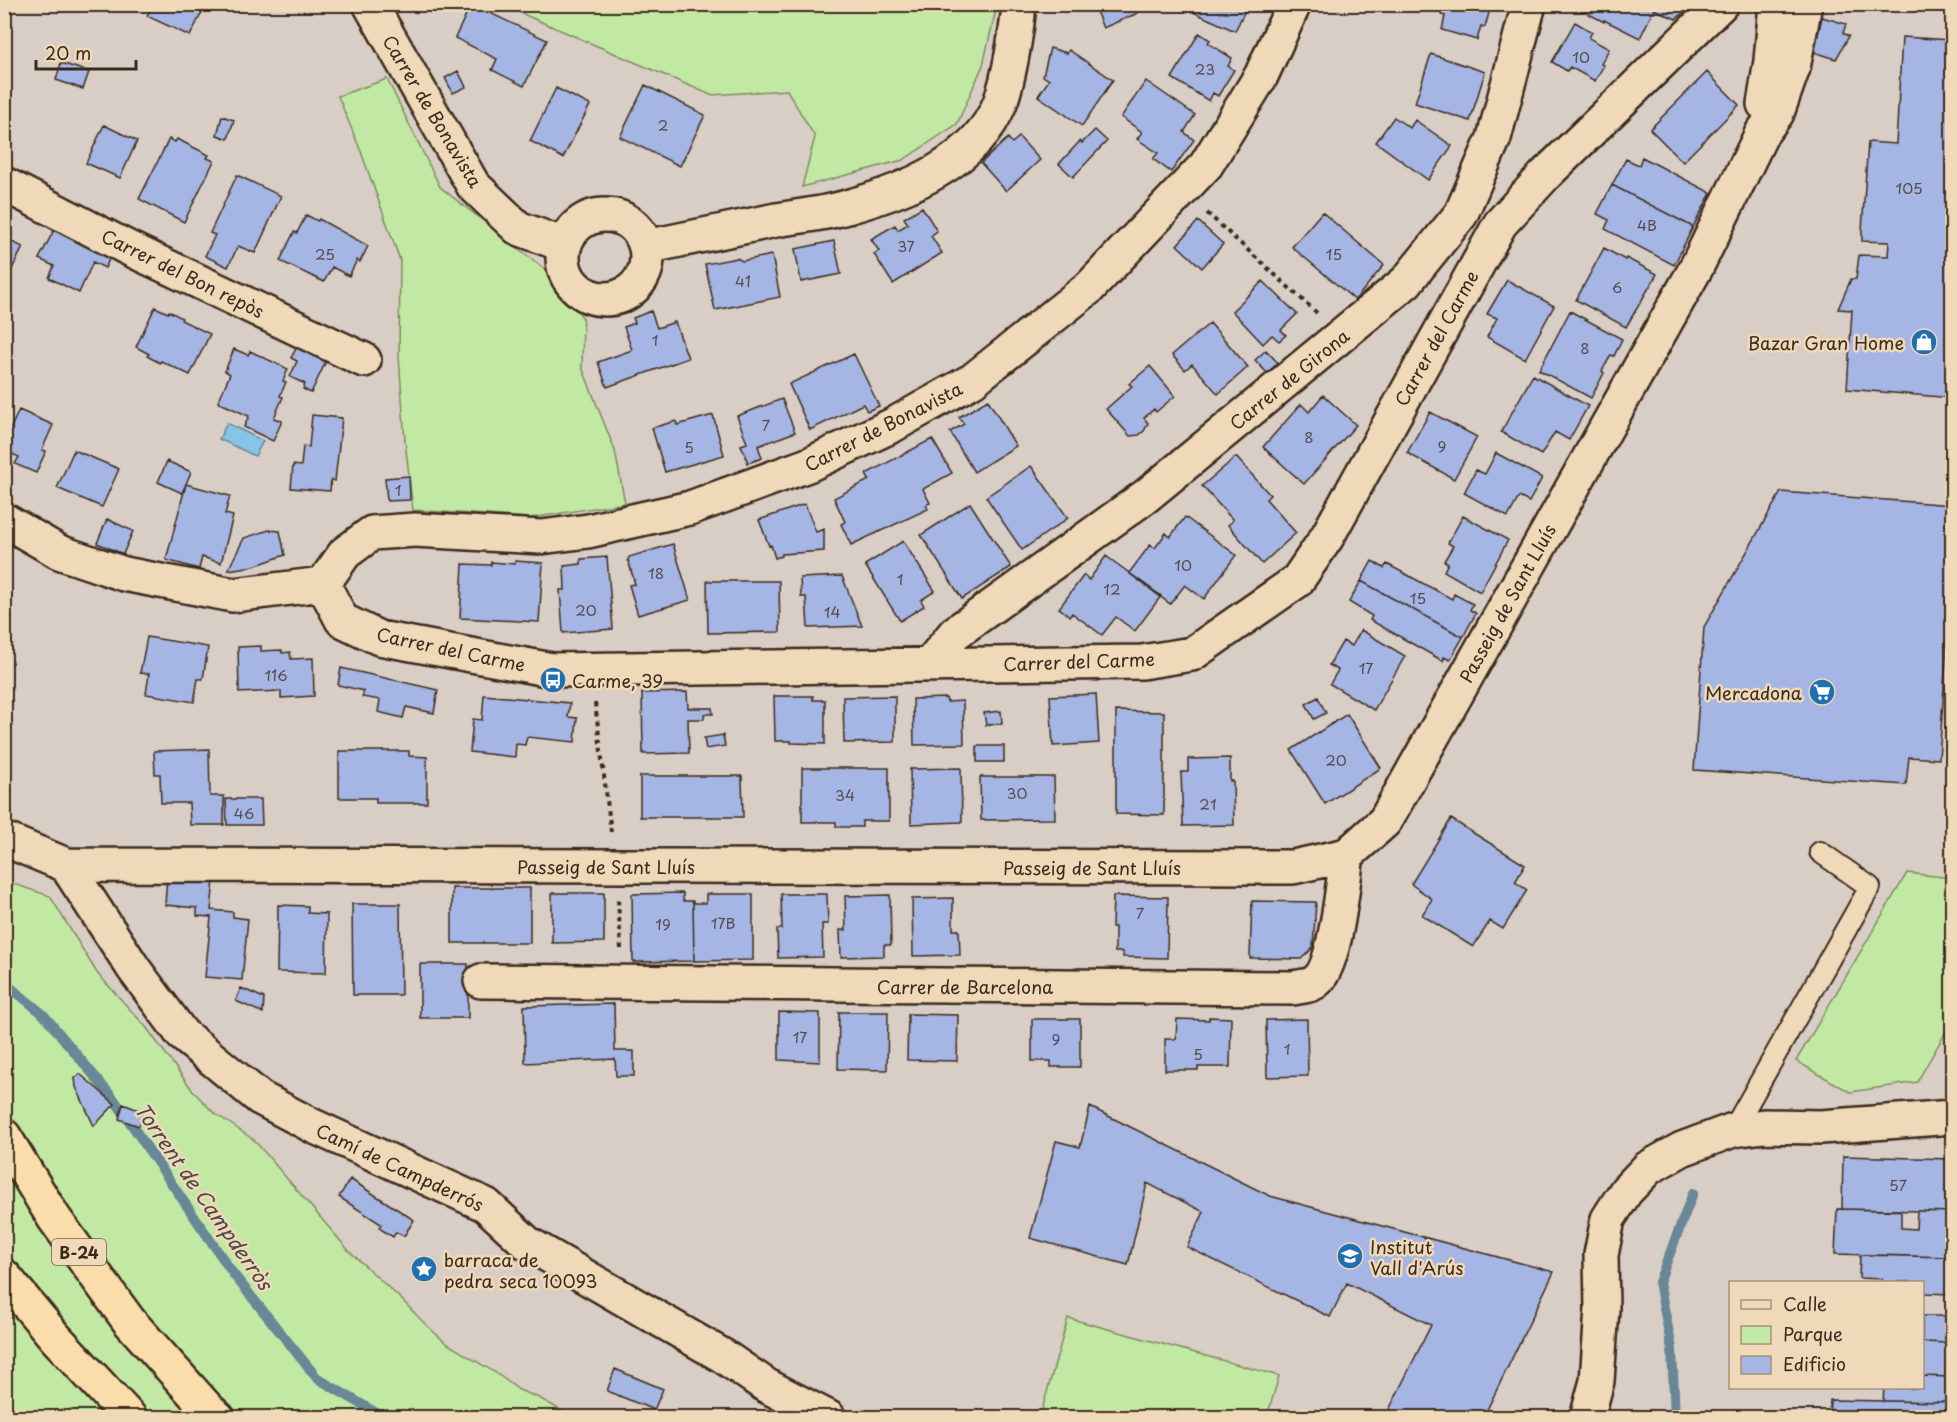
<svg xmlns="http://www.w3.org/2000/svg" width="1957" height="1422" font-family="'Playpen Sans',sans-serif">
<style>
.green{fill:#c2e9a4;stroke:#7e8a61;stroke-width:1.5}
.water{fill:#86c5e7;stroke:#688797;stroke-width:1.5}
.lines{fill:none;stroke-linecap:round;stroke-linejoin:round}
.stream{stroke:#688797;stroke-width:10}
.building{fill:#a5b5e4;stroke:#3b2a1e;stroke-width:1.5}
.service-casing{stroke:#3b2a1e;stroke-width:24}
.minor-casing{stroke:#3b2a1e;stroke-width:38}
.motorway-casing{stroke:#3b2a1e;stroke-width:38}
.path{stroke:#3b2a1e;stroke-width:4;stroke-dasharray:4.5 4.5;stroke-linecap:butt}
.service{stroke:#efd9b8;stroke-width:20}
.minor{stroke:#efd9b8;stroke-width:33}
.motorway{stroke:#fbddab;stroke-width:33}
.labels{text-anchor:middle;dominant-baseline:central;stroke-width:5;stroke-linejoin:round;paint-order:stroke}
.number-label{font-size:15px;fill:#564d50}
.shield{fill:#efd9b8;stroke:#715e4c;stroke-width:1.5}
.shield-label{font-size:16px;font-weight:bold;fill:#3b2a1e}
.street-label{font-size:18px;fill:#3b2a1e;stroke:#efd9b8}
.poi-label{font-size:18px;fill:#3b2a1e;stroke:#efd9b8;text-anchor:start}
.water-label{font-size:20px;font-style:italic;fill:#4a4946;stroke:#efd9b8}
</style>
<rect width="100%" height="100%" fill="#d9cec5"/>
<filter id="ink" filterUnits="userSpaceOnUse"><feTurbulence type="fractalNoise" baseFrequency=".0167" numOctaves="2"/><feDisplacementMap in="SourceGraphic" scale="12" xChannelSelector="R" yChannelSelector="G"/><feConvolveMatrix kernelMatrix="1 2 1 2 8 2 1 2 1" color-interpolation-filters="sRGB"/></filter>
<g filter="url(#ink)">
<path class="green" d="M502,5H997L983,65L957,124L903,160L802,187L815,137L787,90L711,95Z
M387,79L440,187L547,271L583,318L582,367L615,451L625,503L531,518L413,510L405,441L399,356L400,260L360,149L338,96Z
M1907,873L1952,878V1021L1917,1082L1850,1092L1796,1061Z
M5,881L50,896L97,973L146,1027L193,1091L213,1112L254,1140L349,1251L403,1301L425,1324L446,1343L496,1373L519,1390L539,1398L573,1417L5,1418Z
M1068,1318L1279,1376L1267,1417H1040Z"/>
<path class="water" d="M227,423L263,441L255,456L219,439Z"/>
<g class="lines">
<path class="stream" d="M4,982L43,1014L116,1102L234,1275L317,1378L385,1418
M1675,1418L1672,1349L1659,1282L1693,1193"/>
</g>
<path class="building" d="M153,4H206L190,36L147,16Z
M471,4L547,40L524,86L492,70L497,59L455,38Z
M1093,4H1135L1138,13L1103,28Z
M1186,4H1248L1235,31L1184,8Z
M1444,4H1496L1495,7L1491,6L1485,27L1481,26L1477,40L1442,30L1445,16L1441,15Z
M1589,4H1694L1676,19L1654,9L1640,38L1604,20V22L1585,12Z
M1822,17L1846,24L1843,33L1849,36L1836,59L1814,52Z
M1575,22L1592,32L1589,38L1609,49L1601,64L1604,65L1595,81L1570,67L1567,71L1552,62Z
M1199,33L1210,40L1208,43L1232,58L1228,66L1234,70L1218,96L1213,93L1209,101L1172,78Z
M1902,37L1952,40V398L1847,389L1852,310L1838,309L1851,279H1856L1859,255L1888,256L1889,242L1862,241V230L1868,142L1896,144Z
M1050,48L1067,53L1069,50L1113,80L1082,126L1038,96L1049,80L1043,76Z
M1431,54L1485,72L1470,121L1415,103Z
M61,63L89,72L83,89L56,80Z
M458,71L466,87L453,93L445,78Z
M1707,72L1739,105L1683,162L1650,129Z
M1146,81L1195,115L1184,132L1194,140L1171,172L1153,159L1158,153L1137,139L1142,132L1121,117Z
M645,85L705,115L680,166L620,137Z
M556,88L590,105L563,158L530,141Z
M222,116L234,120L228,139L217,135Z
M1394,117L1410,128L1415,120L1452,146L1428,180L1376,142Z
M104,125L137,141L120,178L86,163Z
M1095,130L1107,141L1073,177L1059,164L1080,141L1082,143Z
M1019,137L1040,160L1006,191L981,163L1008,138L1012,143Z
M169,139L175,142L177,139L209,155L207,158L214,161L184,222L139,199Z
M1642,157L1711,193L1693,227L1612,185L1626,159L1639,165Z
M237,175L281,196L255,253L238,246L228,267L205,256L215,235L210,233Z
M1612,185L1693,227L1674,265L1605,229L1609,220L1597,214Z
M922,207L937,231L931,236L942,253L893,284L874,254L879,251L871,239L895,225L898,230L908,224L904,218Z
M1322,212L1384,265L1355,300L1292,247Z
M306,215L318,221L319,219L368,246L360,262L357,260L349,276L332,267L324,282L280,261L294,232L297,233Z
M1198,221L1223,244L1202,268L1177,245Z
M54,230L110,257L105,268L93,262L79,293L49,278L54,266L39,259Z
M4,238L23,247L6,281H4Z
M834,241L841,274L801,282L795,249Z
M1604,248L1625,260L1626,258L1657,274L1626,327L1576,300Z
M772,255L780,297L715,310L705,264L737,258L742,261Z
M1507,280L1554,306L1525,359L1487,337L1497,318L1487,314Z
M1263,281L1297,314L1281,330L1286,335L1279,341L1272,335L1263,344L1232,311Z
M155,307L168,313L169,311L182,318L181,320L210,334L190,375L161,361L160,363L147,356L149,354L136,347Z
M651,311L657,328L675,322L688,358L607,387L598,362L632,350L624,327L635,323L633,318Z
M1570,311L1622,339L1614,356L1611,355L1602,371L1604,373L1591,398L1539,370Z
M1210,323L1248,367L1218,394L1192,364L1185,370L1172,355Z
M298,345L327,359L311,393L303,389L305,384L290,377L297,361L291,358Z
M234,349L248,355L250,351L288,369L283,381L286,382L280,396L283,397L274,418L282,421L273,441L244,427L249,416L218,402L230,374L225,371Z
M1266,350L1278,363L1267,373L1255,360Z
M854,354L879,406L867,411L863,404L810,430L789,384Z
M1150,366L1175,396L1156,412L1154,409L1144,418L1148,423L1144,431L1139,435L1130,436L1106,409L1132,386L1129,384Z
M1533,375L1588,406L1569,440L1555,432L1541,455L1501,432Z
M1323,395L1356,425L1304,484L1263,447L1301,404L1309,412Z
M782,399L795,432L758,446L762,458L748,463L741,445L747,443L737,416Z
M988,400L1016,446L974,472L950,432L964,424L959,417Z
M19,410L53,425L42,450L46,451L36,473L15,464L19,457L4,450V443Z
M1430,412L1477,437L1454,479L1407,453Z
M312,415L342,418L335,481L331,480L330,491L291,488L293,465L301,466L303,446L309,447Z
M713,415L724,455L665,472L652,428L676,421L677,425Z
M932,439L952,473L923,489L930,503L926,505L928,509L851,545L841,524L845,522L834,498L869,480L866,474Z
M74,450L119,469L102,507L57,488Z
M1496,453L1542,478L1529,502L1519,497L1508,517L1464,493L1476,470L1485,474Z
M1236,457L1270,495L1266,499L1296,533L1262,564L1228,525L1233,520L1202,486Z
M167,461L191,472L182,493L158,482Z
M1031,466L1068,518L1022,550L986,497Z
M409,476L410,500L387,501L385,478Z
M186,484L230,496L225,514L233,516L221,563L202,557L199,569L166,560Z
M1781,492L1952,505V572L1939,759L1909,757L1906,785L1694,770L1704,627Z
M970,503L1011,567L962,599L921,535Z
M805,504L816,532L824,529V551L782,554V556L775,558L771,545L769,546L759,520Z
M1463,516L1508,540L1480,592L1444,571L1448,563L1444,561L1453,546L1448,543Z
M1185,517L1236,555L1204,599L1185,585L1170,604L1129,573L1150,545L1155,548L1166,533L1170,537Z
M107,519L133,531L123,554L97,543Z
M269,530L280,531L285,555L254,566L228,570L244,538Z
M903,541L935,591L921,600L924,606L900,621L865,565Z
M673,544L690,600L638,615L629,585L635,584L628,560L629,557Z
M1106,556L1161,596L1135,631L1116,617L1102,635L1072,613L1070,616L1059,608L1084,575L1089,580Z
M607,557L613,629L563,633L560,590H565L564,566L581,564V559Z
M515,561L543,563L539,622L460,618L463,564L491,565V562L515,564Z
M1372,561L1384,568L1387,564L1452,599L1454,594L1473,604L1470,610L1476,613L1463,637L1361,581Z
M842,576L862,626L808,628L806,597H801L800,578Z
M707,581H779L780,632L708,633Z
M1361,581L1463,637L1450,660L1444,657L1443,661L1370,620L1372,616L1349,602Z
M1361,630L1405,656L1374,710L1330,684L1338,670L1329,665L1343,641L1352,646Z
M147,637L208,647L203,679H198L194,702L146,694L149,674L140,673Z
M261,646V651L282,650V653L290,652L291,659L313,658L314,696L281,698V691L239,693L238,647Z
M341,668L438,690L434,713L406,707L403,718L378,712L380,700L362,697L364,691L338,685Z
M687,692L688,708H712L713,714H704V719H688L689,753L643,754L642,693Z
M1096,694L1099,743L1053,746L1050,696Z
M484,695L570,703L568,717L577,718L575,742L527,737L525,745L516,744L515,757L470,752L473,719L482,720Z
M774,696H813V700H825V744L791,743V741H775Z
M895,696V742L844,743L843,697Z
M1318,697L1326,713L1314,719L1306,704Z
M946,698L947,702L963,701L964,744L914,745L913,699Z
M1001,711L1002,724L986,725L984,713Z
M1116,711L1164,712V815L1116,814Z
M1347,714L1381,768L1325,804L1291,750Z
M723,735L725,746L706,749L704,738Z
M977,746H1004V762H977Z
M209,749L210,796H224V825H190L189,803H161L160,774H155L154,751Z
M339,751H409V756L427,757V803H376V798H339Z
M1230,758V781H1233L1234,825L1183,826L1181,772H1188V759Z
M802,768H889V821H862V827H836V822H802Z
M961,768L962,822L911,824L910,769Z
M640,776H742L743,817H640Z
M980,777H1054L1055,819L981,820Z
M226,799H261L262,825H227Z
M1451,819L1525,865L1515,882L1527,890L1503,929L1490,921L1473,947L1422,915L1432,899L1411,884Z
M167,875L214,880L211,910L233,912V917L248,919L242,980L205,977L211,917L197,916V908L165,905Z
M452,888H530V943H452Z
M552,893H604V942L552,943Z
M683,893V901H693L694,961L633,962L632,894Z
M706,894H753V960L694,961L693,903H706Z
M781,894H827L828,924H822L823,957L778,958L777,929H782Z
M890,895L891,945H884V956L841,957L840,930H846L845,896Z
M1113,896L1168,897L1167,958L1123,957V952H1115V927H1112Z
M953,898V930H959L960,955L913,956L912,899Z
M1252,901L1316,902L1313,948L1301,959L1250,958Z
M352,904H400L401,995H353Z
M278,905L308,906V913L327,914L326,973L277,972Z
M420,964H468V1018H420Z
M241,988L264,998L263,1013L236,1001Z
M614,1004L615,1051H634V1076H616L615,1059L525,1063L524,1006Z
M779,1012L820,1013V1062L779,1060Z
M839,1012H888L887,1070L838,1069Z
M908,1014L958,1015L957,1061L907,1060Z
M1209,1017L1231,1018L1230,1067H1198V1070H1165V1039H1176L1177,1019L1209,1020Z
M1032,1019H1080V1067H1051V1061H1032Z
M1307,1019L1308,1076L1267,1077L1266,1020Z
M80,1074L115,1104L94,1126L76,1087L75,1078Z
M123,1104L144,1112L139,1126L119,1119Z
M1090,1107L1270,1196L1554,1272L1483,1418H1385L1431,1325L1347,1283L1330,1317L1187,1247L1204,1212L1147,1183L1128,1265L1030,1238L1056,1141L1080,1147Z
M1843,1156L1952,1159V1212L1842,1209Z
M350,1179L414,1220L404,1236L396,1232L393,1237L379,1228L381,1224L339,1197Z
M1837,1209L1901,1210V1228L1916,1229L1917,1211L1952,1212V1257L1835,1254Z
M1860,1255L1952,1257V1294L1922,1293V1282H1882V1279L1859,1278Z
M1922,1316H1950V1343L1922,1342Z
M1922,1342L1950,1343L1949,1377L1922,1376Z
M615,1369L663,1389L654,1410L607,1391Z
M1922,1376L1949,1377L1948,1402L1883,1401L1884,1388H1922Z
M1830,1400L1948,1402V1418H1829Z"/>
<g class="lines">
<defs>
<path id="service" d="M1733,1130L1870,887L1820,852"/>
<path id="minor" d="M370,4L473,185L518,228L564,245
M1764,104L1771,61L1776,4
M4,184L128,248L364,360
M563 257a42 42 0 1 1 84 0a42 42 0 1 1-84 0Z
M646,247C689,238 732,229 776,220C799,216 824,214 847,207C905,191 976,163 1000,103C1009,79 1017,30 1019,4
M4,520L59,552L124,574L233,595L323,584
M323,584L342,620L379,638L552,670L1142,662L1192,654L1297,581L1327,537L1500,224L1545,175L1721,4
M323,584L345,553L372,533L415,530L541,537L588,531L690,508L808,465L893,425L973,380L1090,287L1206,165L1261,76L1294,4
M929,665L955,633L1146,496L1406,282L1461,214L1494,138L1529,4
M4,839L66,865L1293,867L1347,855L1385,821L1696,268L1762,133L1777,113L1793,68L1805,4
M66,865L134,969L182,1034L260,1098L313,1126L486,1205L527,1243L723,1356L767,1386L829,1418
M481,981L1292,988C1299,987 1310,986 1315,982C1336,968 1343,881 1347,855
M1587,1418L1597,1381L1602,1309L1601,1255L1608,1219L1626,1191L1648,1168L1682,1149L1733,1130L1764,1126L1821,1127L1952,1117"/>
<path id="motorway" d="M4,1136L54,1218L129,1321L207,1408L218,1418
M4,1276L54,1336L130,1418"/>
</defs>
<use href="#service" class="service-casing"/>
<use href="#minor" class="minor-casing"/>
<use href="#motorway" class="motorway-casing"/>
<path class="path" d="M1207,213L1317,313
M595,703L611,832
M618,900L621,949"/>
<use href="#service" class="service"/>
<use href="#minor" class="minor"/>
<use href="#motorway" class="motorway"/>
</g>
</g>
<defs>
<symbol id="shop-disc" viewBox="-11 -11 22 22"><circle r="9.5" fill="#1f6fb2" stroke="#efd9b8"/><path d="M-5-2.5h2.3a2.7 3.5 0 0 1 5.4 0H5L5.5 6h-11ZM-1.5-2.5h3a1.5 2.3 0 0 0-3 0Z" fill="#fff"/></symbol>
<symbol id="bus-disc" viewBox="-11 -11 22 22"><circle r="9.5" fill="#1f6fb2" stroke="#efd9b8"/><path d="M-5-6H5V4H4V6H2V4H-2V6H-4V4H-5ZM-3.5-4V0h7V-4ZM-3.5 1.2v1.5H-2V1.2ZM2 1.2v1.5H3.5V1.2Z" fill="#fff"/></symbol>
<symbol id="supermarket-disc" viewBox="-11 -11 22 22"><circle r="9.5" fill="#1f6fb2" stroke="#efd9b8"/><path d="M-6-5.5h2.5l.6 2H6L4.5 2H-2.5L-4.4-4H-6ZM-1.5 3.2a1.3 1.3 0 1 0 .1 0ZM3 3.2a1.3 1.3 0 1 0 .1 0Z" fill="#fff"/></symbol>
<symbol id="school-disc" viewBox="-11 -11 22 22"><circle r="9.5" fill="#1f6fb2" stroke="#efd9b8"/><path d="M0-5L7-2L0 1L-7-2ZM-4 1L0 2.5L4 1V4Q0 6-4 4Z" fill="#fff"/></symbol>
<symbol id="sight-disc" viewBox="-11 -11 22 22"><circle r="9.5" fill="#1f6fb2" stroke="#efd9b8"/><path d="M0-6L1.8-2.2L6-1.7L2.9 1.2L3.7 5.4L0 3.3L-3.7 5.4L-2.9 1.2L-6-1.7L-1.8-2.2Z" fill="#fff"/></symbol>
</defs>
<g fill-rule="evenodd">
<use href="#shop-disc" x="1909" y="327" width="30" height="30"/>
<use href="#bus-disc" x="538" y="665" width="30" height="30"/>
<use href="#supermarket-disc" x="1807" y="677" width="30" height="30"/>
<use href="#school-disc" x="1335" y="1241" width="30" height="30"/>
<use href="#sight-disc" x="409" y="1254" width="30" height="30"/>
</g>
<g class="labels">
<g class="number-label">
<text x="1581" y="56">10</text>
<text x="1205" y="68">23</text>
<text x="663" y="124">2</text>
<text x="1909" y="187">105</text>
<text x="1647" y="224">4B</text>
<text x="906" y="245">37</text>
<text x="325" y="253">25</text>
<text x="1334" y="253">15</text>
<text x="743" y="280">41</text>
<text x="1617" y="286">6</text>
<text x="655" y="339">1</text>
<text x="1585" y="347">8</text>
<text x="766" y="424">7</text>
<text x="1309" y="436">8</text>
<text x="1442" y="445">9</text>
<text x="689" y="446">5</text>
<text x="398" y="489">1</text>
<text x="1183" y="564">10</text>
<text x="656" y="572">18</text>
<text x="900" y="578">1</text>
<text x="1112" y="588">12</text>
<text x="1418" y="597">15</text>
<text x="586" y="609">20</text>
<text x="832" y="611">14</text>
<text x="1366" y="667">17</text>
<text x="276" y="674">116</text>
<text x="1336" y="759">20</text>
<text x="1017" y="792">30</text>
<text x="845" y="794">34</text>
<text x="1208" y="803">21</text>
<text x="244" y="812">46</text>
<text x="1140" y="912">7</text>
<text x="723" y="922">17B</text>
<text x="663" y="923">19</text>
<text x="800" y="1036">17</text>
<text x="1056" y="1038">9</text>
<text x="1287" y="1048">1</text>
<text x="1198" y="1053">5</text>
<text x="1898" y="1184">57</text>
</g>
<rect class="shield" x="52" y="1239" width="54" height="26" rx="4.5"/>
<g class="shield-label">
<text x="79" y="1252">B-24</text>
</g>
<g class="street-label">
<text transform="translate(433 111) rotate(59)">Carrer de Bonavista</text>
<text transform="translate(183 273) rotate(26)">Carrer del Bon repòs</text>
<text transform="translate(1436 338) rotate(-61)">Carrer del Carme</text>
<text transform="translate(1289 379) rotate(-39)">Carrer de Girona</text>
<text transform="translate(883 426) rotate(-27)">Carrer de Bonavista</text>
<text transform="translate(1507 603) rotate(-61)">Passeig de Sant Lluís</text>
<text transform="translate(451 649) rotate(12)">Carrer del Carme</text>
<text transform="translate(1079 661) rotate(-2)">Carrer del Carme</text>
<text x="606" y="866">Passeig de Sant Lluís</text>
<text x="1092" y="867">Passeig de Sant Lluís</text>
<text x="965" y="986">Carrer de Barcelona</text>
<text transform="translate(400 1167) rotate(25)">Camí de Campderrós</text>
</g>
<g class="poi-label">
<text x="1904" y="342" text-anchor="end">Bazar Gran Home</text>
<text x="572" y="680">Carme, 39</text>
<text x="1802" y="692" text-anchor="end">Mercadona</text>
<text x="1370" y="1246">Institut<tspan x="1370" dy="21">Vall d'Arús</tspan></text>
<text x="444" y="1259">barraca de<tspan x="444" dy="21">pedra seca 10093</tspan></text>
</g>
<g class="water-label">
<text transform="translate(204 1196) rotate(55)">Torrent de Campderròs</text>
</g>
</g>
<rect width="1957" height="1422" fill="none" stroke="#efd9b8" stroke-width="24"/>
<rect x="12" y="12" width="1933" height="1398" fill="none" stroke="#3b2a1e" stroke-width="2" filter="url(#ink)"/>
<rect x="1729" y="1281" width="195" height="108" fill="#efd9b8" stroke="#a7937a" stroke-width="1.5"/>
<rect x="1741" y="1300" width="30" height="9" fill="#efd9b8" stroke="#a7937a" stroke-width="1.5"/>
<text x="1783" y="1311" font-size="18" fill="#3b2a1e">Calle</text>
<rect x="1741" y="1326" width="30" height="18" fill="#c2e9a4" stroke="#a7937a" stroke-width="1.5"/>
<text x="1783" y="1341" font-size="18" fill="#3b2a1e">Parque</text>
<rect x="1741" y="1356" width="30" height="18" fill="#a5b5e4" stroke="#a7937a" stroke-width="1.5"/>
<text x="1783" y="1371" font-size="18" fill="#3b2a1e">Edificio</text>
<path d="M36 60v9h100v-9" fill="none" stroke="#3b2a1e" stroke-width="3"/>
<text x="45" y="60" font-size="18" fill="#3b2a1e" stroke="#efd9b8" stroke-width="4.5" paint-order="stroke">20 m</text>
</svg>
